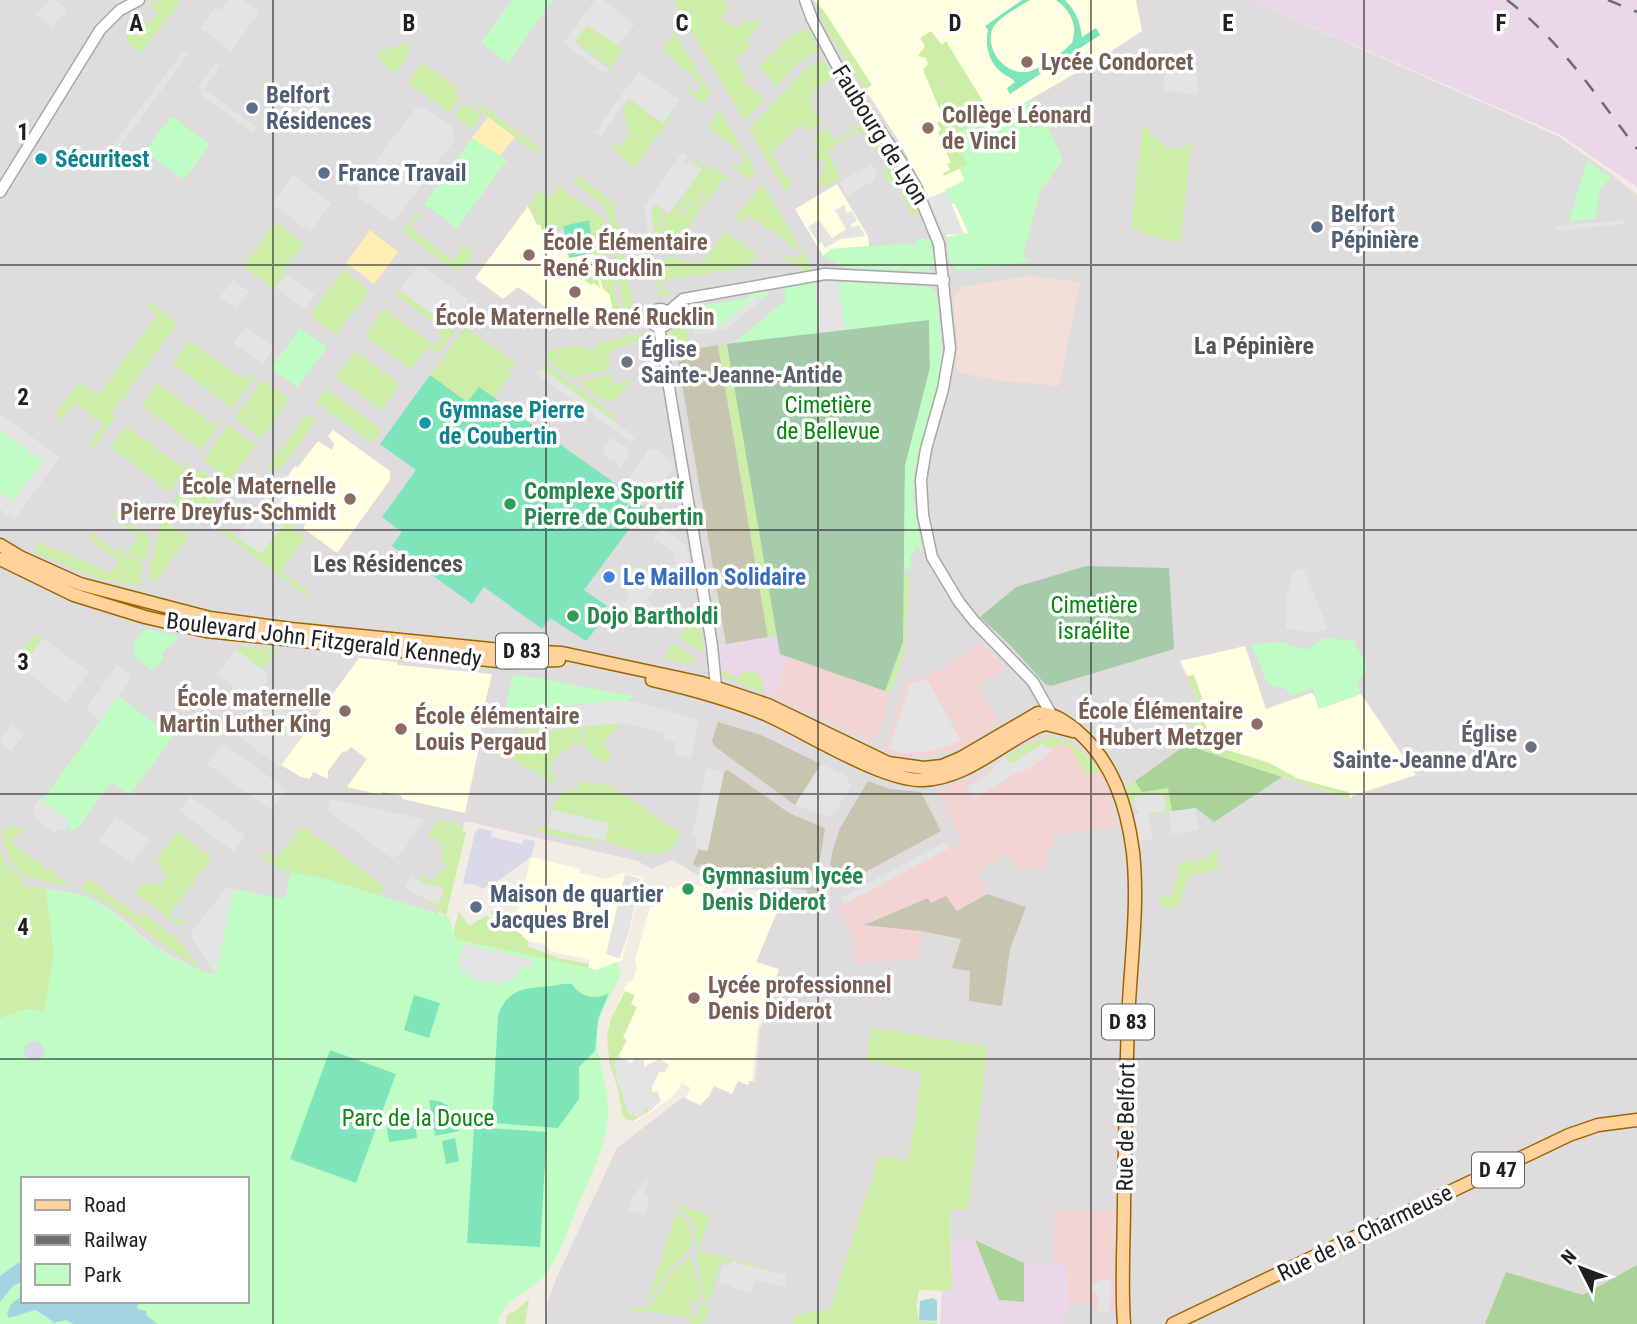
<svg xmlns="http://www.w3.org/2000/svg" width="1637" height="1324" font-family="'Roboto Condensed',sans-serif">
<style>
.residential{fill:#dedcdc}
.commercial{fill:#f3d4d3}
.industrial{fill:#ead7e7}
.education{fill:#fffee0}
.military{fill:#f3dfd8}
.construction{fill:#c6c6b0}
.grass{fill:#cceea8}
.forest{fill:#aad397}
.sand{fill:#ffefb5}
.cemetery{fill:#a5cbaa}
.park{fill:#c0fdc4;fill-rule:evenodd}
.pitch{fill:#7ee5bb}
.parking{fill:#e4e4e4}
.plaza{fill:#d9d9e7}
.water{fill:#a3d4e1}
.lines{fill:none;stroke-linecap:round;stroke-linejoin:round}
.minor-casing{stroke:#a7a7a7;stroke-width:13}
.major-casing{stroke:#9b6500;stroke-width:15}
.minor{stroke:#fff;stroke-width:10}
.major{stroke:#ffd29c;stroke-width:12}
.rail{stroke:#6e6e6e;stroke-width:2.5;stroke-dasharray:14 14;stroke-linecap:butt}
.grid{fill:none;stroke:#202020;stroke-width:2;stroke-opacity:0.55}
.education-dot{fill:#8d6e63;stroke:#fff;stroke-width:2.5}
.service-dot{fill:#5c6f8a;stroke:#fff;stroke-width:2.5}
.culture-dot{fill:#0f9aa8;stroke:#fff;stroke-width:2.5}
.worship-dot{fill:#6b7280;stroke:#fff;stroke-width:2.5}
.leisure-dot{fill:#2e9e5b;stroke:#fff;stroke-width:2.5}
.shop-dot{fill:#3f7fe0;stroke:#fff;stroke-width:2.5}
.labels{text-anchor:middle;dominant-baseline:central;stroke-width:7;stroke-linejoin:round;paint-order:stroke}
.shield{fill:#fff;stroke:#636363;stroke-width:2}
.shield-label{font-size:21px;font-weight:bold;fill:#202020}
.education-label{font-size:23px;font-weight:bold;fill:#785e54;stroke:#fff;text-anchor:start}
.service-label{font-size:23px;font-weight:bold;fill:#4e5e75;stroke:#fff;text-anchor:start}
.street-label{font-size:23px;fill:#202020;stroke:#fff}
.culture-label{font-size:23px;font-weight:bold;fill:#0d838f;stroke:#fff;text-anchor:start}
.worship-label{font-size:23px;font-weight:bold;fill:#5b616d;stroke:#fff;text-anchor:start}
.park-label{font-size:23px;fill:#04870c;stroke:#fff}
.leisure-label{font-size:23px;font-weight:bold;fill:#27864d;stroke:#fff;text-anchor:start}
.shop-label{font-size:23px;font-weight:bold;fill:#366cbe;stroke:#fff;text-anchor:start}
.neighbourhood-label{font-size:24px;font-weight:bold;fill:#535353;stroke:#fff}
.grid-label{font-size:23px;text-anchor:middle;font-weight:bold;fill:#202020;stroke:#fff;stroke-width:7;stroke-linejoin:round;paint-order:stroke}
</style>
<rect width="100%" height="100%" fill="#f1ede5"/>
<path class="residential" d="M0,0H1251L1558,136L1610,173L1637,195V1324H1057L1066,1264L1024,1263L975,1240H951L950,1209H968L988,1046L866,1060L921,1071L916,1120L907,1162L879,1156L830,1309L795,1315L793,1324H546L548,1301L556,1279L617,1148L683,1097L700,1105L709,1096L714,1086L738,1081L748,1085L749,1081H755L760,1029L779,970L756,962L783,898L698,875L672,860L651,869L638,861L465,821L438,914L215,975L196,969L155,947L114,912L93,900L74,893L0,882Z"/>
<path class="commercial" d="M982,642L1006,668L977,686L999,724L962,747L934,756L899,757L883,750L908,678L913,681L941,669Z
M789,657L891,692L880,727L872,741L774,697Z
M1053,737L1073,743L1090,757L1107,785L1118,827L1055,834L1042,868L1016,867L1006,854L976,873L987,894L956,911L946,896L931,903L928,899L865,924L921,931L919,959L855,962V943L837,908L962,841L938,795L939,791L944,787L977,777L1029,743L1041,738Z
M1055,1211H1115L1113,1312H1096L1090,1303L1069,1304L1066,1264H1054Z"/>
<path class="industrial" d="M1251,0H1637V187L1559,134Z
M778,635L780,654L789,657L774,697L722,676L717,645Z
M951,1240H975L1000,1300L1024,1302V1263L1066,1264L1069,1314L1058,1324H940L942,1291L952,1290Z"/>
<path class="education" d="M814,0H1136L1142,31L1090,65L989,123L967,165L960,170L965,181L945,190L952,204L954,202L969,234L947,237L923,186L900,143L835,43Z
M837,184L868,236L869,246L831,249L823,256L795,209Z
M528,206L537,224L545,226L558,234L568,255L563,226L589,220L598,276L610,295L615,321L571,330L559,323L550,331L538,322L547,308L518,287L503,299L475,278Z
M333,430L390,471V480L337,553L303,528L310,518L271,489L277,481L285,486L287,482L285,480L295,466L298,467L318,441L332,450L334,444L328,436Z
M1245,646L1266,709L1311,693L1314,695L1319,709L1361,694L1416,775L1352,796L1351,799L1186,745L1197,697L1180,661Z
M359,658L397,662L398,665L492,674L480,724L482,733L465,813L402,799V796L383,792L381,795L347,787L367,759L351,747L346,752L343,751L328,771V779L313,772L310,779L301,777L281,765Z
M531,857L580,869L579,873L606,879L622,873L643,877L622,960L597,970L588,968L590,960L550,951L547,945L528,941L517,931L516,919Z
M685,882L778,909L756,962L779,969L758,1027L752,1081H749L748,1085L738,1081L732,1094L714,1086L709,1096L700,1105L685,1098L691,1088L682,1083L672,1097L659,1106L637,1121L630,1120L621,1111L618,1090L608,1056V1029L611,1018L628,982L633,980L637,966L635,959L650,907H653L655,901L658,902L662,889L668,891L670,886L674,889L679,885L683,886Z"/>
<path class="military" d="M1029,276L1080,282L1059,386L994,380L958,372L956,368L958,341L953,299L961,287Z"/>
<path class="construction" d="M718,345L768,637L726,644L678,360L695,356L694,349Z
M718,722L761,735L821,764L795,805L714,746L712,741Z
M728,770L789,813L825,828L820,860L822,892L807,895V890L788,888L701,864L698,868L693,864L699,849L708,850L724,772Z
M868,781L890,789L921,792L941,831L838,887L835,883L837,875L830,864L833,849L840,828Z
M987,894L1026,907L1010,949L1002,1006L969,1001L970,971L952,968L961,939L921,931L864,925L928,898L931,903L946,896L957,911Z"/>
<path class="grass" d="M160,0H181L141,53L126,41L125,37L158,15L150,3Z
M673,0H723L729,6L721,18L738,28L742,23L740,21H755L763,18L760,25L746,40L750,47L735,60L746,78L743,81L765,99L744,121Z
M814,0L824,11L872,85L865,90L829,34Z
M587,25L623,50L610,68L575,41Z
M807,27L819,51L798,64L777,86L759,67L783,43Z
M673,30L711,94L705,102H702L686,90L688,88L696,93L702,85L694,79L696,77L662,50L674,36L671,31Z
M931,31L942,45L946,41L995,121L967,165L944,176L943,173L950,170L947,163H951L938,132L941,129L937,124L943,117L923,70L928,64L926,58L918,56L925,46L920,38Z
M410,42L412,44L405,52L410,55L395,73L383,64L378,54L380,51Z
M823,59L834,78L814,91L810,105L823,122L809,131L801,124L771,153L788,179L793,177L788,191H785L749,129L803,71Z
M422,62L458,88L455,95L459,100L451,111L448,112L408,83Z
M630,99L663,123L669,113L673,115L633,169L619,154L610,148L613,144L619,148L631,132L626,128V118L621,111Z
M479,103L553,158L537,149L535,152L476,107Z
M464,104L482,116L472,129L456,118V114Z
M719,111L754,168L755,174L750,179L730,166L733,163L739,167L745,159L739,154L740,151L708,127Z
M863,122L888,157L883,160L859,129L827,151C836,168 849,185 818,187L825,161L814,159V152L820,148L814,136L827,128L835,141Z
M1143,125L1168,149L1183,148L1192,142L1181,234L1178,235L1181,237V241C1167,244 1146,233 1131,227Z
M696,161L708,170L712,166L739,185L725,178L701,210L705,191L681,212L684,193L701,170L695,164Z
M890,163V170L895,167L919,212L912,215L894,180H886L884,172Z
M563,165L604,195L614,206L634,312L643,311V307L647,306C646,318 636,320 626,322L607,211L604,205L573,182L577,177Z
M762,184L811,266V270L804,271L798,267L799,265L796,266L781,255L783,253L794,260L801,252L748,215L742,223L735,218Z
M559,186L603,218L609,254L595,257L588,220L553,229L563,242L564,248L559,249L552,236L542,233L541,225L537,224L528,206L539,191L550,199Z
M702,196L698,214L669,254L662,229L665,210L669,213L681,198L679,216Z
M654,203L662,209L660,230L666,251L664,254L655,255L657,251L651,208Z
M418,213L423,218L422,220L417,217L410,228L447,257L454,260L462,250L458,247L460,243L472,251L473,255L460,271L452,268L405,233L403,230Z
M275,222L304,244L282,272L285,274L273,289L243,266Z
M725,231L760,257L750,259L751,266L661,281L662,291H669L670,295L659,297L653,260L673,257L685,261L687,259L699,267Z
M610,259L621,322L615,321L610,295L603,289L596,262Z
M594,261L600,288L594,283L591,285L573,272L579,264Z
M343,270L370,290L336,335L310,315Z
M398,289L455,331L439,352L429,347L433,342L437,345L443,338L438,334L441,328L395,294Z
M152,302L177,324L113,411L112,415L115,417L96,445L91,446L89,444L103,424L74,403L61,420L57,416V412L80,382L98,395L157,315L148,307Z
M384,309L431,343L411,369L365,336Z
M683,313L688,338L683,351L668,354C665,337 670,325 683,313Z
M466,327L516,363L508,370L512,374L495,397L484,393L469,413L426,381Z
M646,333L645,337L607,354L611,367L607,368V370L571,378L545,358L550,349L586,346L587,350L595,349V344Z
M189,341L245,380L250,374L255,377L232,408L172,363Z
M727,344L778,635L768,637L718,345Z
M355,351L400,384L381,410L336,377Z
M541,365L547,366L613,414L618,424L539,367Z
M608,375L612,376L613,385L635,379C607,410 611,406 578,382Z
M262,380L290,398L261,438L234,418Z
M157,383L215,425L220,419L222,421L201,450L141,405Z
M326,389L382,430L372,443L316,402Z
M307,414L316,421L282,467L272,469L268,466Z
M229,425L256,445L230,480L203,460Z
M126,426L184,468L189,462L191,463L170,492L110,447Z
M198,468L225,488L198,524L171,504Z
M105,506L142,533L151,536L145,560L125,555L116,549L117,547L128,553L138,535L127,530Z
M162,517L188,537L157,580L147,578Z
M285,523L292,524L295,531L305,538L281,571L308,591L305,595L220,531L223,527L261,554Z
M87,530L124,557L144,563L139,585L96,578L34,552L40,542L111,573L119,560L98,547L89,537L90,535Z
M903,573L910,577L904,654L891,692L885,691L903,642Z
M699,621L704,647L700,652L679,637L688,626Z
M38,635L43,638L21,668L16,665C16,655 29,638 38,635Z
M674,643L695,659L691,665L663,658Z
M238,646L276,650V652L263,669L236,650Z
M721,669L734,676L741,677V672L753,670L763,681L764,693L722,676Z
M1194,675L1203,700L1198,703L1213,746L1218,744L1221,752L1227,750L1267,762L1299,779L1348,792L1351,799L1186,745L1197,697L1187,676Z
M608,723L622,725L614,730L603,745L611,754L604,764L585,749L583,726Z
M580,727L582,747L574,743L568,750L561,752L550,767L551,774L557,779L553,784L509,756L514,735H520V729L555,730Z
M1053,737C1075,744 1087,752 1100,772L1085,775L1082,771L1084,769L1069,746L1059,744L1051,748L1049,745L1043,748L1040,746L1017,763L1007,761L1005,758C1021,749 1034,739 1053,737Z
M582,780L591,785L606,783L680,832C678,839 675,848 668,851C650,859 622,846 605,841L609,823L550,809L563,791L566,792L570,789L577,788Z
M1135,781L1142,792L1169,788L1172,811L1148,815L1134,798L1135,802L1129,801L1126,788Z
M443,821L463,826L462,831L466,832L446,916L426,900L439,905L435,885L419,881L423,875L433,882L447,864L441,859L443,845L428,834L437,822Z
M302,825L385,887L383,892L377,895L323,878L281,871L268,860L265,861L259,850L274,859L282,852Z
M9,826L17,829L22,827L25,829L21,834L18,832L11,842L67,883L66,886C23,876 11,880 2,832Z
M538,826L597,839L596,843L538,832Z
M178,832L212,857L170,914L180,921L183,919L188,922L177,924L135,893L145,883L158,885L167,878L156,861Z
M1217,842L1218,870L1189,876L1179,904L1176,907H1160L1161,895L1172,896L1180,863L1209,859V854L1214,851Z
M0,850L6,866L24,880L17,884L46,889L54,954L45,1012L26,1009L3,1018H0Z
M89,879L139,917L143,913L171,934L201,967C157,947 126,908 81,890Z
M493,910L516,919L517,931L528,941L527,946L559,958L589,964L588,969L455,939L453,934L459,911L469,926L487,915L492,921L497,922L491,912Z
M625,991L635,995L631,1004L637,1007L623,1038L627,1040L618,1057V1070L616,1077L636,1117L642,1109L646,1108L650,1111L633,1121L626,1119L622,1114L618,1090L609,1062L607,1035L611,1018Z
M871,1028L988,1046L968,1209L950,1210L952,1291L919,1290L916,1305L919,1320L936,1322L938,1324H793L795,1315L830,1309L879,1156L907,1161L916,1119L921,1072L866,1060Z
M676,1205L711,1215L698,1250L777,1271V1272L732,1261L731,1264L721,1261L708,1305C692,1284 703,1234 689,1217C686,1212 680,1210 675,1208Z
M676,1212C691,1218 692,1233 691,1248L670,1270L646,1305Z
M691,1256L701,1301L692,1300L690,1313L698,1315L700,1305L703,1303L708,1309V1318H704L702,1324H691V1317L628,1309L632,1307H650L671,1274Z
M529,1299L525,1324H506V1317L511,1312L513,1313Z"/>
<path class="forest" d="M1186,745L1282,777L1214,822L1196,808L1172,811L1168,788L1142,792L1135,781Z
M975,1240L1024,1263V1302L999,1300Z
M1637,1265V1324H1485L1506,1272L1583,1295Z"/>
<path class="sand" d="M488,117L515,137L500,156L472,138Z
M370,230L398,252L374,284L346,263Z"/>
<path class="cemetery" d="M929,319L930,368L905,466L903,642L885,691L780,654L727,344Z
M1086,566L1169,568L1174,649L1051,686L1045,684L1011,646L980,617L1016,587Z"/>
<path class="park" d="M512,0H553L508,63L481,43Z
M1032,100C1046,118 1052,139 1063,159L1040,192L1023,256L1032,261L958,271L950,264L947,237L969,233L955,203L951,204L945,190L965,180L959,168L967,165L954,134L983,121L990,123L1002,117L1008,110Z
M174,118L208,143V147L186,177L182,178L148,154L147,149L169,119Z
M472,138L507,160L457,228L424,204Z
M1587,161L1610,177L1600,191L1595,219L1569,221Z
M930,238L934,263L927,271L845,268L823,256L831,249L917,243V239Z
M815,282L819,333L735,342L786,300L784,288Z
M838,282L930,287L936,292L943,355L941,375L914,471L913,500L921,547V553L917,547L909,560L912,566L910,569H904L905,466L930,368L929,320L845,330Z
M767,290L769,295L761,300L758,296L724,323L697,328L698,335L694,333L690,308L693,303L694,307L748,298L754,293Z
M300,328L327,347L298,387L270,369Z
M0,430L43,461L13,502L0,492Z
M146,629L178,636L170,649L167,647L161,655L164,657L153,671L136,658L133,650L138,636Z
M1329,637L1347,641L1354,640C1355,650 1368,658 1367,667C1366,673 1360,678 1357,683L1361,694L1319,709L1313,688L1291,696L1285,688L1268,685L1252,644L1281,642L1307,650L1323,638Z
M516,674L633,696L627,702C592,700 559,709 524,708V713L509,710L506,705L512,677Z
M118,696L173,737L130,795L111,782L79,827L71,831L67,827L71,822L39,799L44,798Z
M291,872L323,878L449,917L455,939L597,970L616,962L621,973C614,992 601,1007 598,1027C595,1052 604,1072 607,1096C612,1134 594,1169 579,1203C571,1221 557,1263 544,1276C530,1291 499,1302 498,1324H0V1018L26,1009L45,1011L54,954L46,889C63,891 79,893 94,900C118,912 134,933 155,947C173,959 194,968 215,975L234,889L285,899ZM23,1179H247V1301H23Z"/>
<path class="pitch" d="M1022,0H1030C1019,7 1002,15 994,26C981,47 1007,79 1031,71C1044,66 1062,53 1072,43C1078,25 1071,11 1056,0H1065C1076,11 1080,22 1082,37L1096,28L1100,35L1010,94L1007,88L1015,82C1011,77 1007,77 1001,72C988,61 985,46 988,30L985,26Z
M589,220L594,253L569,258L563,226Z
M430,375L467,402L479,387L633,496L622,512L635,521L584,590L607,606L604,619L586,641L550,618L542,629L484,587L472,604L392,546L402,532L382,517L416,470L380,444Z
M633,500L653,514L645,525L626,511Z
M563,984H572C580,997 596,1001 609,993L598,1019L595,1051L579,1067V1099L558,1128L492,1123L498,1016C509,982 534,990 563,984Z
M414,995L440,1003L429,1038L404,1030Z
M330,1050L396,1074L356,1183L290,1159Z
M429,1100C442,1100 448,1105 456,1115L470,1111L471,1114L457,1118L459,1131L435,1136Z
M415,1120L417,1138L389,1142L386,1123Z
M474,1127L547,1132L540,1247L467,1243Z
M455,1138L459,1161L446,1164L442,1141Z"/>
<path class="parking" d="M49,0H55L67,10L52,28L37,15Z
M228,0H242L259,13L231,51L200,28L215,8L219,11Z
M595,0H603L635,24L618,46L587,25L574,43L608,69L605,74L563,43Z
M184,50L188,54L115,153L110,149Z
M216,63H220L219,68L204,89L257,128L253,133L200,94L203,89L197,88Z
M1166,67L1197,69V95L1163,90Z
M639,71L644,77L646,76L680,100L663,123L628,98L601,136L595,132Z
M419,107L426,108L451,126L455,139L398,217L392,221L358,196L359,189L356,187L415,109Z
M682,153L688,157L684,163L687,166L689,160L702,170L669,213L654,203L651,213L657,251L651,253L644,206Z
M872,164L877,173L873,181L847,196L840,182Z
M293,175L331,203L310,232L272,204Z
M946,191L964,234L946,235L929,198Z
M844,205L846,209L845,213L852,211L857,221L851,224V227L859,225L865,236L841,239L825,248L821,242L819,244L808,227L819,220L832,238L846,229L835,210Z
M1624,220L1625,224L1556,231L1555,226Z
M419,264L469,300L449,327L400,290Z
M287,274L315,294L304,309L276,288Z
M233,280L249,292L236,309L220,297Z
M815,282H838L845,330L819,333Z
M757,295L761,300L727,329L698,335L697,328L724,323Z
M246,327L274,348L263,364L234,343Z
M544,370L618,424L636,438L630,441L535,373Z
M0,414L60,457L14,520L0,509V492L13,501L43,461L0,430Z
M611,437L618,443L627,447L630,455L620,469L616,461L607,458L602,450Z
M656,449L673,463L670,473L659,487L648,493L629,479L648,450Z
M271,489L297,508L292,514L294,521L292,524L285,523L261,554L237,537Z
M662,527L687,546L690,573L671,575L670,566L676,564L673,552L653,539Z
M634,567L658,585L647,600L666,615L658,629L623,605L629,598L626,586L627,577Z
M1303,568L1322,613L1328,630L1309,633L1286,628V601L1292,572Z
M43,638L89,672L66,703L21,668Z
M236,650L263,669L267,675V682L259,693L263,697L258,704L217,675Z
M117,665L132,676L100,721L86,709Z
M927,679L961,741L932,751L905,753L889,748L910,684Z
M265,698L290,716L296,709L313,722L280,767L237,735Z
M609,701L640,703L699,720L691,759L674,754L676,743L662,739L664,733L625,723L552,729L523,728L524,708L549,709Z
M12,725L24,734L11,751L0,741Z
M223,743L286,789L271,810L207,764Z
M1041,744H1044V748L1049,745L1053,751L1028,769L1018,772L973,799L967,787L994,770L992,767L1005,758L1007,761L1017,763L1018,758L1037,748Z
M821,764L849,777L847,783L852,785L834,814L829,817L795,805Z
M706,768L724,772L707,851L695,848L697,837L692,836Z
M1164,793L1166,811L1148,813L1152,839L1139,840L1135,816L1140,813L1135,807L1134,797Z
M190,796L245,836L234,852L179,811Z
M39,799L71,822L64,832L58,828L55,833L33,816L36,812L32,809Z
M330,799L423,819L424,821L402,852L392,859L327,810Z
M1196,808L1198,830L1172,834L1169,812Z
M552,810L609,823L605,841L548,828Z
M116,816L150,840L132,864L99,841Z
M945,842L949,848L845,904L841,898Z
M411,874L422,883L444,888L439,905L405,889Z
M625,874L641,879L628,934L620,958H617L606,954Z
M227,887L234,889L215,975L190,934Z
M466,944L531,959L533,969L519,968L518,975L501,985L469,978L468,972L459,970L461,948Z
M618,1056L632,1063L635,1057L644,1061V1067L659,1059L669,1065L665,1072H659L652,1087V1092L657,1091L661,1101L650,1111L646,1108L643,1109L644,1115L637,1118L634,1112L631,1115L629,1114L615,1076L618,1070L613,1068Z
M649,1176L644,1195L650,1197L644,1216L628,1210L632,1198Z
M731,1261L787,1275L784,1287L756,1280L751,1294L732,1288V1286L718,1284L724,1264L730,1266Z
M1102,1280H1111L1109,1312H1098L1099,1296L1093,1291V1284Z"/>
<path class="plaza" d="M673,473L680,504L676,510L655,494Z
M479,828L492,831L491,837L522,844L524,839L535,841L531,857L495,883L481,889L478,885L463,883L475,832Z
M24 1051a10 10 0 1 1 20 0a10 10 0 1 1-20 0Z"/>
<path class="water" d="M18,1263H23V1281L13,1286L0,1302V1276Z
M23,1295V1301H142L137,1306L138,1309L146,1311L147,1316L158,1324H73L66,1320L54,1323L44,1315L35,1310L9,1318L7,1314L11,1304Z
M933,1298L937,1301V1321L919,1320L920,1301Z"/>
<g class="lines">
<defs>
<path id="minor" d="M805,0L812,19L844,79L897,155L915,185L939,244L950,349L943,389L926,449L921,480L923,515L932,557L959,602L974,621L1033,682L1051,714L1049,719
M0,192L100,30L120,10L139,0
M651 318a9 9 0 1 1 18 0a9 9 0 1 1-18 0Z
M667,313L683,299L825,274L944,280
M659,327L712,645L716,687"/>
<path id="major" d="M0,545L20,557L80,584L210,618L291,629L501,650L562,653L702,683L768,705L888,763L924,768L942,766L961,758L1038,713C1055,714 1063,720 1076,730C1113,761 1127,806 1133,852C1139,908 1130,966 1128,1022C1126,1082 1125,1142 1124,1202C1124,1243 1121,1284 1124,1324
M0,559L74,595L145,617L206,631L508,662L559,660
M652,680C691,689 728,699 765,714C806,732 881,781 923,780C966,779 1002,743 1039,726L1046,724L1073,731
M1173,1324L1569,1135L1598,1125L1637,1120"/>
</defs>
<use href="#minor" class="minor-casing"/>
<use href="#major" class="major-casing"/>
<use href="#minor" class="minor"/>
<use href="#major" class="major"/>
<path class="rail" d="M1507,0C1559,39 1598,98 1637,149
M1608,0L1637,12"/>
</g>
<path class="grid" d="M273,0V1324M546,0V1324M818,0V1324M1091,0V1324M1364,0V1324M0,265H1637M0,530H1637M0,794H1637M0,1059H1637"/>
<g class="education-dot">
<circle cx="1027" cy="62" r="7"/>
<circle cx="928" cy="128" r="7"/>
<circle cx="529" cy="255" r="7"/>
<circle cx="575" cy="292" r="7"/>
<circle cx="350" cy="499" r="7"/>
<circle cx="345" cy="711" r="7"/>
<circle cx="1257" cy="724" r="7"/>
<circle cx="401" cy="729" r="7"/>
<circle cx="694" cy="998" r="7"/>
</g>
<g class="service-dot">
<circle cx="252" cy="108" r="7"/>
<circle cx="324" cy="173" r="7"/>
<circle cx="1317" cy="227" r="7"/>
<circle cx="476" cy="907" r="7"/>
</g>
<g class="culture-dot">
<circle cx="41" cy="159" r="7"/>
<circle cx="425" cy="423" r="7"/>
</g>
<g class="worship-dot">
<circle cx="627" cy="362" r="7"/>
<circle cx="1531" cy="747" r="7"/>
</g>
<g class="leisure-dot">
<circle cx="510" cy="504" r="7"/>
<circle cx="573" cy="616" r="7"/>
<circle cx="688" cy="889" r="7"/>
</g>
<circle class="shop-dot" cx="609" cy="577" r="7"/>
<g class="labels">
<g class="shield">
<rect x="496" y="633.5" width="52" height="35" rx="5"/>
<rect x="1102" y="1004.5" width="52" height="35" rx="5"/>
<rect x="1472" y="1152.5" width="52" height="35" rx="5"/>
</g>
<g class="shield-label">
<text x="522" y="651">D 83</text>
<text x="1128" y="1022">D 83</text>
<text x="1498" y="1170">D 47</text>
</g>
<g class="education-label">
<text x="1041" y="62">Lycée Condorcet</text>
<text x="942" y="115">Collège Léonard<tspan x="942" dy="26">de Vinci</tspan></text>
<text x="543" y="242">École Élémentaire<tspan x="543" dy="26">René Rucklin</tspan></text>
<text x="575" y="317" text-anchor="middle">École Maternelle René Rucklin</text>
<text x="336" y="486" text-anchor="end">École Maternelle<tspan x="336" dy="26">Pierre Dreyfus-Schmidt</tspan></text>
<text x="331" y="698" text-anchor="end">École maternelle<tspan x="331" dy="26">Martin Luther King</tspan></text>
<text x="1243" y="711" text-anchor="end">École Élémentaire<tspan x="1243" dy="26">Hubert Metzger</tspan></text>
<text x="415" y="716">École élémentaire<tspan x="415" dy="26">Louis Pergaud</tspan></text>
<text x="708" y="985">Lycée professionnel<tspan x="708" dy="26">Denis Diderot</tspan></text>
</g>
<g class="service-label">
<text x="266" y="95">Belfort<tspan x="266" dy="26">Résidences</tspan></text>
<text x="338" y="173">France Travail</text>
<text x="1331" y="214">Belfort<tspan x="1331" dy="26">Pépinière</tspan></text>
<text x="490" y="894">Maison de quartier<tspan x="490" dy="26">Jacques Brel</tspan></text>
</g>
<g class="street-label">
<text transform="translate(880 135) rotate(58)">Faubourg de Lyon</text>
<text transform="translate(324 640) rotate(7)">Boulevard John Fitzgerald Kennedy</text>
<text transform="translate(1126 1127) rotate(-89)">Rue de Belfort</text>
<text transform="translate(1365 1233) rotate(-26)">Rue de la Charmeuse</text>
</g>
<g class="culture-label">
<text x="55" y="159">Sécuritest</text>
<text x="439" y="410">Gymnase Pierre<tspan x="439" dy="26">de Coubertin</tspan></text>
</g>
<g class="worship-label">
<text x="641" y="349">Église<tspan x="641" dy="26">Sainte-Jeanne-Antide</tspan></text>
<text x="1517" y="734" text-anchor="end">Église<tspan x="1517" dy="26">Sainte-Jeanne d'Arc</tspan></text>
</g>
<g class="park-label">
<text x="828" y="405">Cimetière<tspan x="828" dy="26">de Bellevue</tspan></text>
<text x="1094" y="605">Cimetière<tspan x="1094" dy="26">israélite</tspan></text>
<text x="418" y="1118">Parc de la Douce</text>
</g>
<g class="leisure-label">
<text x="524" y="491">Complexe Sportif<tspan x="524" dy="26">Pierre de Coubertin</tspan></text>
<text x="587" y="616">Dojo Bartholdi</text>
<text x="702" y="876">Gymnasium lycée<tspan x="702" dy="26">Denis Diderot</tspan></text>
</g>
<g class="shop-label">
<text x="623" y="577">Le Maillon Solidaire</text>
</g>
<g class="neighbourhood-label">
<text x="1254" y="346">La Pépinière</text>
<text x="388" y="564">Les Résidences</text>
</g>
</g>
<g class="grid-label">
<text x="136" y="31">A</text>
<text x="409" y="31">B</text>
<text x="682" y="31">C</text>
<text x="955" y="31">D</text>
<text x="1228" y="31">E</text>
<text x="1501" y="31">F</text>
<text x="23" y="140">1</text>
<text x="23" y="405">2</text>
<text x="23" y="670">3</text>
<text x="23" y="935">4</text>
</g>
<rect x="21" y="1177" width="228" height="126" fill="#ffffff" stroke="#a6a6a6" stroke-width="2"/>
<rect x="35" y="1200" width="35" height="10" fill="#ffd29c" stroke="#a6a6a6" stroke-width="2"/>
<text x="84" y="1212" font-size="21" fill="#202020">Road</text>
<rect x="35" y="1235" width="35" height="10" fill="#6e6e6e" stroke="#a6a6a6" stroke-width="2"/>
<text x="84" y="1247" font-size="21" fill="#202020">Railway</text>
<rect x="35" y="1264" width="35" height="21" fill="#c0fdc4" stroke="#a6a6a6" stroke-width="2"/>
<text x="84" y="1282" font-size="21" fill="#202020">Park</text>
<g transform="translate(1581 1268) rotate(312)" stroke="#ffffff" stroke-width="5" paint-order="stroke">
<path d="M0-5L12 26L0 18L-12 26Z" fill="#202020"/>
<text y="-10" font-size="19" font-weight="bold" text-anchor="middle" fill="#202020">N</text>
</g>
</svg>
